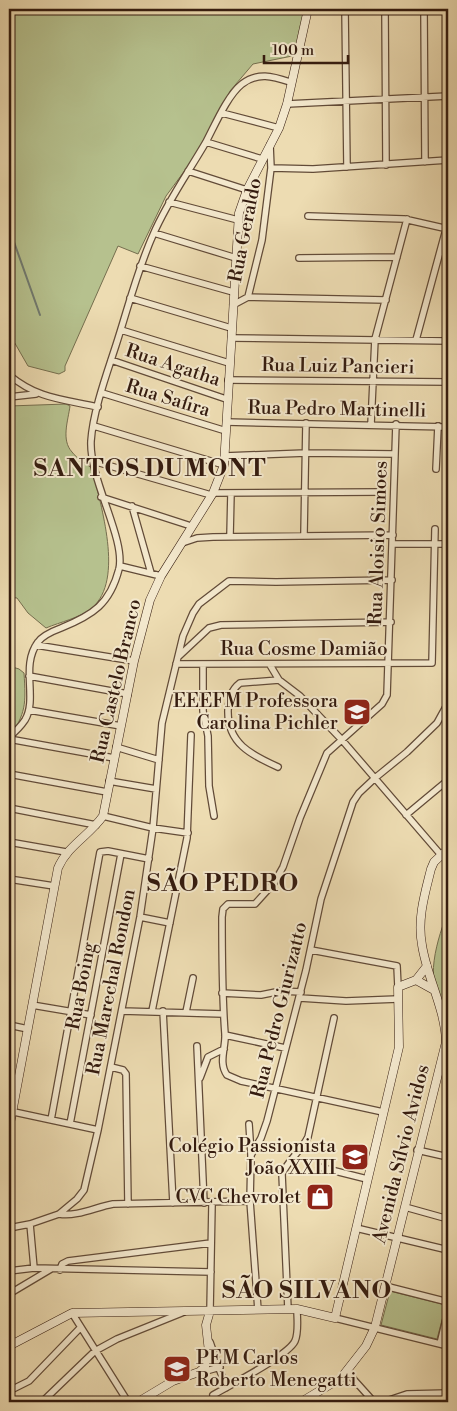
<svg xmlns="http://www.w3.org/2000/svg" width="457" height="1411" font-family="'Libre Bodoni',serif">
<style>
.green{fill:#b6c18e;stroke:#756e4e}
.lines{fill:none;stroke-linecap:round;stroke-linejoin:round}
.stream{stroke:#717a70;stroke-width:2}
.street-casing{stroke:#624b38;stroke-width:8}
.secondary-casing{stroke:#341b0f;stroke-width:9}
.street{stroke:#f3e8cd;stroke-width:5.5}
.secondary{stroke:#f3e8cd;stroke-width:8}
.labels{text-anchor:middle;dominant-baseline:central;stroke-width:4;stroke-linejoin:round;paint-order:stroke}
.street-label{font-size:19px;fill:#341b0f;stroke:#f3e8cd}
.poi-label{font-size:19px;fill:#341b0f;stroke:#f3e8cd;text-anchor:end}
.district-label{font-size:24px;font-weight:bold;letter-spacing:1px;fill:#341b0f;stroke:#f3e8cd}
</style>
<rect width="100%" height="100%" fill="#eddcb2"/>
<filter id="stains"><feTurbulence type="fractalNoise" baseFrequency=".004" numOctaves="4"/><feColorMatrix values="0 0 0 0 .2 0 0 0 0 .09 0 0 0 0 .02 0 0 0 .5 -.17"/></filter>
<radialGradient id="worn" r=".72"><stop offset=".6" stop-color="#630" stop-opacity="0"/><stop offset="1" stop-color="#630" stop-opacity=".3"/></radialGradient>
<path class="green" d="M9,9H309L297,55L253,64L230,91L203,146L166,196L138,254L118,246L65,366V371L59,374L28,366L9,333Z
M66,404L70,406C68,421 61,440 72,452C77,459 86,462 93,470C100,506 125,579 92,608C80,618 60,622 46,628L28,613L17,598L9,597V406Z
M9,666L19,669L24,673C26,705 26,712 9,739Z
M448,911V1005C420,988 439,935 448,911Z
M390,1291L446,1305L437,1339L381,1325Z"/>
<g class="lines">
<path class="stream" d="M9,228L40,315"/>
<defs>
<path id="street" d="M345,9L347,167
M385,9L386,165
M424,9L425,162
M287,104L448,96
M222,113L279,128
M206,142L262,159
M270,145L271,168L313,169L448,160
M188,171L247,190
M169,202L238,220
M308,216L404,219L448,229
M154,233L236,258
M299,258L397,257
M140,266L233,292
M248,297L262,240L271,168
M130,298L231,328
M233,305L248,297L386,300
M121,330L229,363
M231,338L448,341
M416,340L448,222
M111,360L226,399
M9,375C38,399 62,399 98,407
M228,380L448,382
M102,393L226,431
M9,397L36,394
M226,422L448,427
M371,424L375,339L407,219
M94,426L224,465
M225,456L306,453L395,454
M93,461L211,495
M436,469L438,426
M213,493L380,492
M101,497L191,526
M132,506L151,573
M304,534L306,423
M230,536L231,493
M182,543L197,538L213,537L393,535
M393,544H448
M120,566L161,576
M36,645L134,661
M178,657L209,628L221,625L391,622
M176,664L432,663L435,529
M203,664V711L208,736L209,786L214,816
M270,665L279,680L300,696L342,740L441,855
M29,676L128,694
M29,710L121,726
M9,737C15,732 21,726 25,720C38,698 20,666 38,642C43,635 53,631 61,628C93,615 110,604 119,569C126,539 89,479 91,441C93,411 107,373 116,345C128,308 137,271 153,235C167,202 188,173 206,142C215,125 227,96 242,84C258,72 272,76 290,82
M9,739L114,758
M116,747L159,760
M278,767C251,755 227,743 228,710C229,699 231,690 240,683L279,680
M9,774L107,792
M109,781L156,789
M9,808L96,825
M406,815L448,780
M103,816L153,828L188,833
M9,842L66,852
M9,879L54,886
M140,917L170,923
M311,950L397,966L398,987
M222,993L261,995L281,991L301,992
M300,998L346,1001L398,999
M32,1005L91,1015
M122,1011L223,1014
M152,1011L187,838L191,735
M163,1011L173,1203
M186,1012L193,978
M9,1025L28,1029
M225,1035L285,1048
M197,1046L204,1203
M111,1067L123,1070L126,1074L128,1204
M200,1078L208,1057L224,1049
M14,1112L98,1130
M383,1112L241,1081L227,1075C218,1063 226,1047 225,1034C222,995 222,956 222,917L223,909L228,904H255L274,883L283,867L300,818L327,753L382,704L387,695L396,424
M51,1120L100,852L108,851L149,859
M70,1124L121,854
M249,1124L251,1155
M417,1150L448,1157
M319,1167L367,1179
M405,1207L448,1219
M59,1214C77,1217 96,1207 113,1204L250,1201
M30,1224L34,1268
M9,1228L30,1224L59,1214L77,1199L84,1190L98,1130L140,917L153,828L162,723L183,636L193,613L199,604L229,581L276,582L392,580
M356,1228L448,1250
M60,1270L62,1264L68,1261L211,1243
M9,1271L34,1268L211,1272
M385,1286L448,1302
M9,1294L51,1269
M288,1309L282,1174C289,1159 301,1151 308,1137L334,1018
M258,1310L250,1201L251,1155L261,1138L267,1121L306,970L321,899L353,802L359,793L375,778L407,752L437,723L448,703
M210,1311L212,1204
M72,1313L128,1402
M335,1318L448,1346
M210,1342L226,1388
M440,1344L448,1311
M347,1372L374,1402
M196,1374L220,1367
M9,1391L29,1381L80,1328
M42,1402L95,1351L117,1339L184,1312
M217,1402L213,1395C230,1385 288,1356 295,1341C299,1332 297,1319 297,1309
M383,1402L407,1394L448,1393"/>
<path id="secondary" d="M416,980L427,966
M9,1129L58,868C68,845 89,836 103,816L134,661L150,600L161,576L213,493L224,465L239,213L247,190L279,128L287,104L308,9
M9,1346L72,1313L297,1309L335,1318L399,1047L398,987L416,980L434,990
M138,1402L173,1381L199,1372L205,1367L209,1352L206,1325L210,1311
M301,1402L341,1378L366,1346L375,1327L446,1042C445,1008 427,978 422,945C417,919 425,893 431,869L434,862L448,849"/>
</defs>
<use href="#street" class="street-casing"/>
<use href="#secondary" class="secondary-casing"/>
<use href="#street" class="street"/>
<use href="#secondary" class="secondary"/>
</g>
<defs>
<symbol id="school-square" viewBox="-11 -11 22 22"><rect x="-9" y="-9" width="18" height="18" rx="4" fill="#8f2418" stroke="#f3e8cd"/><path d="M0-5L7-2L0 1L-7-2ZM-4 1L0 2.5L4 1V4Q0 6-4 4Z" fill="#fff"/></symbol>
<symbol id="shop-square" viewBox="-11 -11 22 22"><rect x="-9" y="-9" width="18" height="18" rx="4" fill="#8f2418" stroke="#f3e8cd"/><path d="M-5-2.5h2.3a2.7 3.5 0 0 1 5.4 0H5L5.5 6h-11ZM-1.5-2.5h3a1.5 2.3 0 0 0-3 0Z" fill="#fff"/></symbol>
</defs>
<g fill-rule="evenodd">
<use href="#school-square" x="341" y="696" width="32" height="32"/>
<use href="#school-square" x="339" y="1141" width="32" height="32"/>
<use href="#shop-square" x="304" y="1181" width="32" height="32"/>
<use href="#school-square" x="161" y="1353" width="32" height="32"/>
</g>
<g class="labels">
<g class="street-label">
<text transform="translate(245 230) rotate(-79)">Rua Geraldo</text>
<text transform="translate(173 365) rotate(18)">Rua Agatha</text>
<text transform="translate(338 366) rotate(1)">Rua Luiz Pancieri</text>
<text transform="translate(168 398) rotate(17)">Rua Safira</text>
<text transform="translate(337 409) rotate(1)">Rua Pedro Martinelli</text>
<text transform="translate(378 543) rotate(-88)">Rua Aloisio Simoes</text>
<text x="304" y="649">Rua Cosme Damião</text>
<text transform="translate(116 681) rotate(-77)">Rua Castelo Branco</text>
<text transform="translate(111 982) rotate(-79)">Rua Marechal Rondon</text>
<text transform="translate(81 986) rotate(-79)">Rua Boing</text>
<text transform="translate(279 1010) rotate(-76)">Rua Pedro Giurizatto</text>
<text transform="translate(401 1154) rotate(-76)">Avenida Sílvio Avidos</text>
</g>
<g class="poi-label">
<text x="338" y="701">EEEFM Professora<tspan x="338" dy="22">Carolina Pichler</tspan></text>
<text x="336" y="1146">Colégio Passionista<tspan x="336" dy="22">João XXIII</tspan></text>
<text x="301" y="1197">CVC Chevrolet</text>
<text x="196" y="1358" text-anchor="start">PEM Carlos<tspan x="196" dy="22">Roberto Menegatti</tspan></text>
</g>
<g class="district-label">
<text x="150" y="469">SANTOS DUMONT</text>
<text x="223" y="884">SÃO PEDRO</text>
<text x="307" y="1291">SÃO SILVANO</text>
</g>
</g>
<rect width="457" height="1411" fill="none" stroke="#eddcb2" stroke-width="30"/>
<rect x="10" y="10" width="437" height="1391" fill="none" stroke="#341b0f" stroke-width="2.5"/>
<rect x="15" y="15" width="427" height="1381" fill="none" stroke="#341b0f"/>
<path d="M264 55v8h84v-8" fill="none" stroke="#341b0f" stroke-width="2.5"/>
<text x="272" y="55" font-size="15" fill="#341b0f" stroke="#f3e8cd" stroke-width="4" paint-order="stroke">100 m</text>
<rect width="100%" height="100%" filter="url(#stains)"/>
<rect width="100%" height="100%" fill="url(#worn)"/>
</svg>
